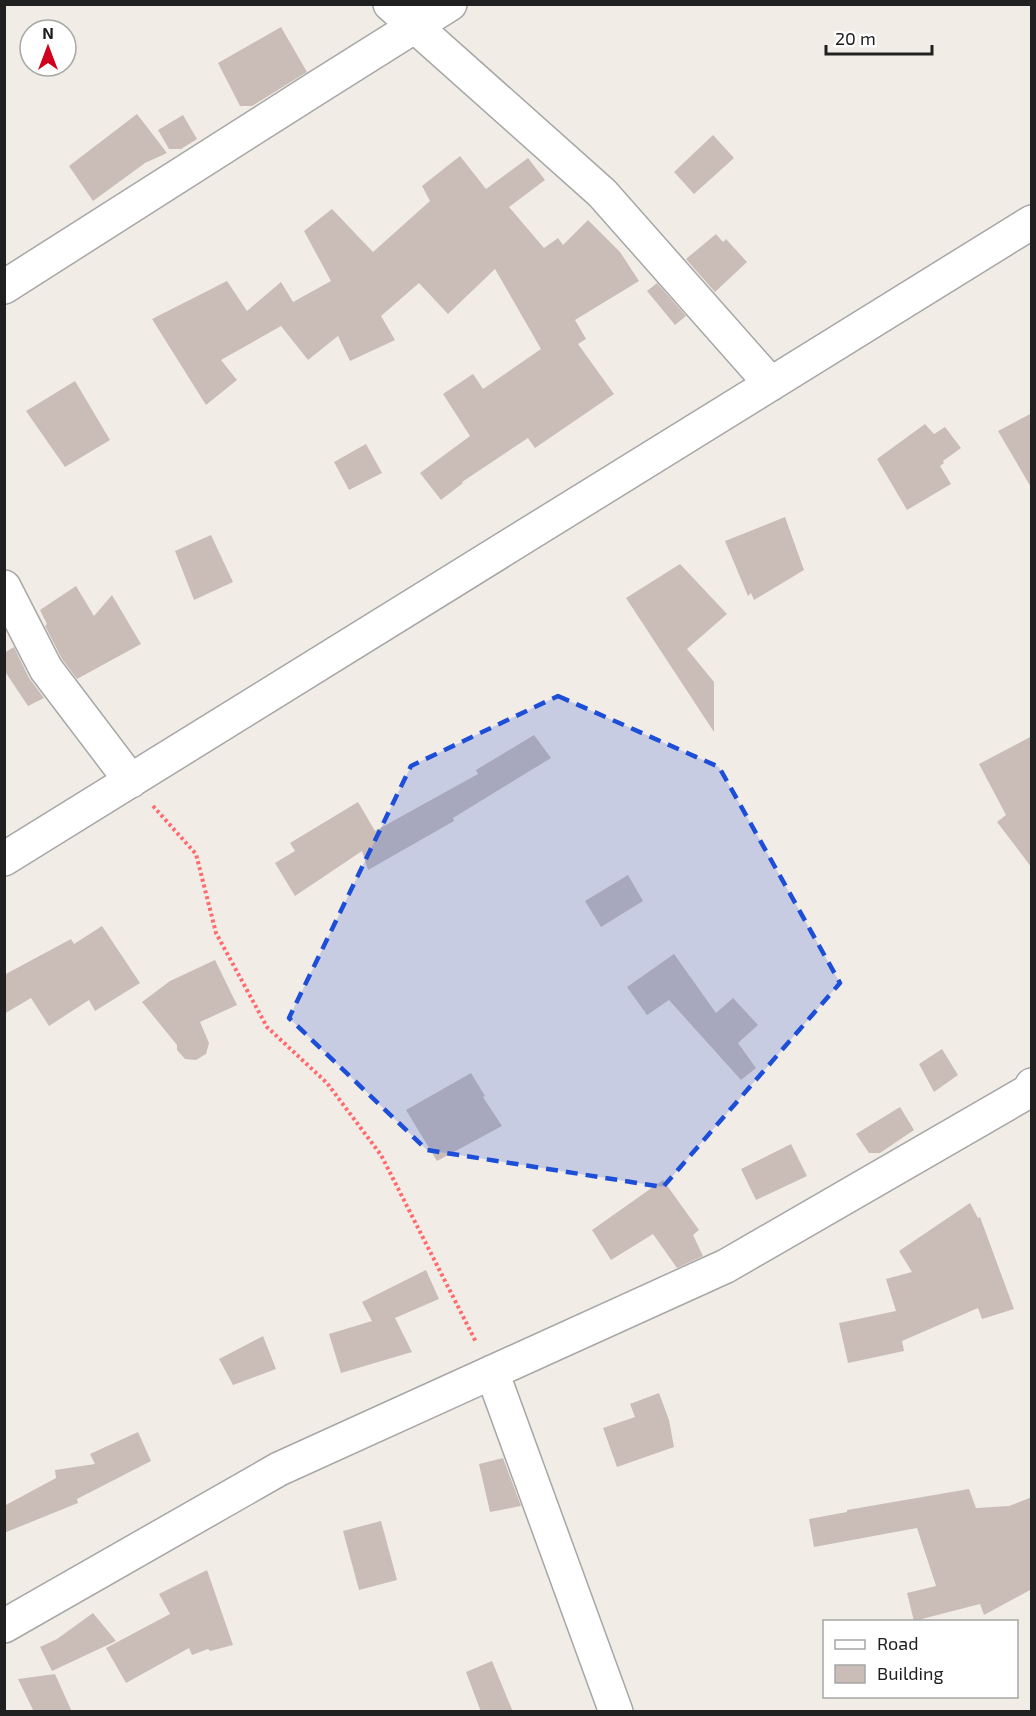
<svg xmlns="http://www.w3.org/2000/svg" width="1036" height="1716" font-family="'Exo 2',sans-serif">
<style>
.building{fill:#cabdb8}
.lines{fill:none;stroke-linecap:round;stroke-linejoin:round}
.minor-casing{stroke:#a7a7a7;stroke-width:36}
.path{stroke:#ff6a6e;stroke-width:4;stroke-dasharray:3 3;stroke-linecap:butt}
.minor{stroke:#fff;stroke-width:33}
.marked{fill:#1d4ed8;fill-opacity:0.2;stroke:#1d4ed8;stroke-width:4.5;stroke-dasharray:12 8;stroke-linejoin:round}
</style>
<rect width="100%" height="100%" fill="#f2ece6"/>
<path class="building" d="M281,27L307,72L252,106H240L218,63Z
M137,114L167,153L145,163L93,201L69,166Z
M183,115L197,139L181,149H169L158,130Z
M713,135L734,158L694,194L674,172Z
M460,156L486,189L528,158L545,180L509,207L544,248L558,238L563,245L588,220L620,252L639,281L575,320L586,339L578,344L614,394L535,448L528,438L462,482L463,483L441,500L420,473L470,436L443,394L473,374L483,389L541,349L495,269L448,314L419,283L381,316L395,340L350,361L338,336L308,360L281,326L221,360L237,380L206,405L152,319L227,281L247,311L281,282L293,302L331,281L304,231L332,209L373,252L430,201L422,186Z
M716,234L723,242L726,239L747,262L715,292L686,259Z
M657,283L686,316L675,325L647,291Z
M75,381L110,440L65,467L26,411Z
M1032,413V489L998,431Z
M925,424L934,434L945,427L961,448L943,461L944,463L940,466L951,484L907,510L877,459Z
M366,444L382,473L349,490L334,462Z
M785,517L804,570L754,600L751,593L748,596L725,541Z
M211,535L233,582L194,600L175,551Z
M680,564L727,614L687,649L714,682V732L626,598Z
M76,586L94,616L112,595L141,644L77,679L62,659L45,626L47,624L40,610Z
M14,647L29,678L44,698L28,706L4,670V653Z
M534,735L551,758L453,818L454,821L368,870L362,851L295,896L275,863L295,851L290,843L358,802L375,831L478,774L476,770Z
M1032,736V868L997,822L1006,815L979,764Z
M628,875L643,901L601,927L585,901Z
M102,926L140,983L95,1011L89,1000L49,1026L31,998L4,1014V975L71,939L74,944Z
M674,954L716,1013L733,998L758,1025L738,1043L756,1068L741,1080L669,1000L647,1015L627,987Z
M215,960L237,1005L200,1022L209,1043L206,1054L196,1060L185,1059L177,1050V1045L142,1002L170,981Z
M942,1049L958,1075L934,1092L919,1064Z
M471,1073L485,1096L483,1097L502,1126L437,1161L406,1110Z
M900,1107L914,1130L880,1153H869L856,1134Z
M791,1144L807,1176L756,1200L741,1169Z
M663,1180L699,1230L693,1235L703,1256L677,1268L653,1234L611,1260L592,1230Z
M970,1203L978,1218L980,1217L1014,1309L982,1319L978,1308L902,1341L904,1351L848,1363L839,1323L896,1311L886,1279L912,1272L899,1251Z
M426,1270L439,1299L395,1318L412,1352L341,1373L329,1334L372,1321L362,1302Z
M263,1336L276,1369L233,1385L219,1359Z
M659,1393L669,1420L674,1447L617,1467L603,1428L635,1417L630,1404Z
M138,1432L151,1461L77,1499L78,1503L4,1533V1506L56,1478L55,1470L95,1464L90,1454Z
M503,1458L521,1506L490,1512L479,1464Z
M969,1489L976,1508L1009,1506L1032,1497V1589L984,1615L980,1604L914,1621L907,1593L936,1586L917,1528L814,1547L809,1519L847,1512V1510Z
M381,1521L397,1580L359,1590L343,1531Z
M207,1570L233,1645L210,1651L208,1649L192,1655L189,1648L126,1683L106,1648L170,1614L159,1594Z
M93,1613L116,1641L52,1671L40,1647L57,1639Z
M492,1661L513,1712H481L466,1672Z
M55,1674L72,1712H34L18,1679Z"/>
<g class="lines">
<defs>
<path id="minor" d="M390,4L602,193L771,384
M4,287L318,87L450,4
M4,587L46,669L131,781
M4,859L1032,222
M492,1372L616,1712
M4,1626L279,1469L726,1266L1029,1091L1032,1085"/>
</defs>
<use href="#minor" class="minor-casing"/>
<path class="path" d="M153,806L196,854L216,933L267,1027L327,1083L381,1155L476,1342"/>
<use href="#minor" class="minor"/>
</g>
<path class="marked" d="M558,696L719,767L840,983L663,1187L427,1150L289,1018L411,766Z"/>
<rect width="1036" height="1716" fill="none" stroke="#202020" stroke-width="12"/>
<rect x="823" y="1620" width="195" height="78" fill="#ffffff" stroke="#a6a6a6" stroke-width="1.5"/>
<rect x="835" y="1640" width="30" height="9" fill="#ffffff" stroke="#a6a6a6" stroke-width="1.5"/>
<text x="877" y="1650" font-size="18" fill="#202020">Road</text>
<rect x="835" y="1665" width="30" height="18" fill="#cabdb8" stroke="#a6a6a6" stroke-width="1.5"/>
<text x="877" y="1680" font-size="18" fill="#202020">Building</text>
<g transform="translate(48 48)"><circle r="28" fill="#ffffff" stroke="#a6a6a6" stroke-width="1.5"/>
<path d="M0-4.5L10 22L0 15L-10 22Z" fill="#d1001c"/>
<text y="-9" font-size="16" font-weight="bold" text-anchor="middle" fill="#202020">N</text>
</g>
<path d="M826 45v9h106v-9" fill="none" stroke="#202020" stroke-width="3"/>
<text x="835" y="45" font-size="18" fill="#202020" stroke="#ffffff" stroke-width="4.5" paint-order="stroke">20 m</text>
</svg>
